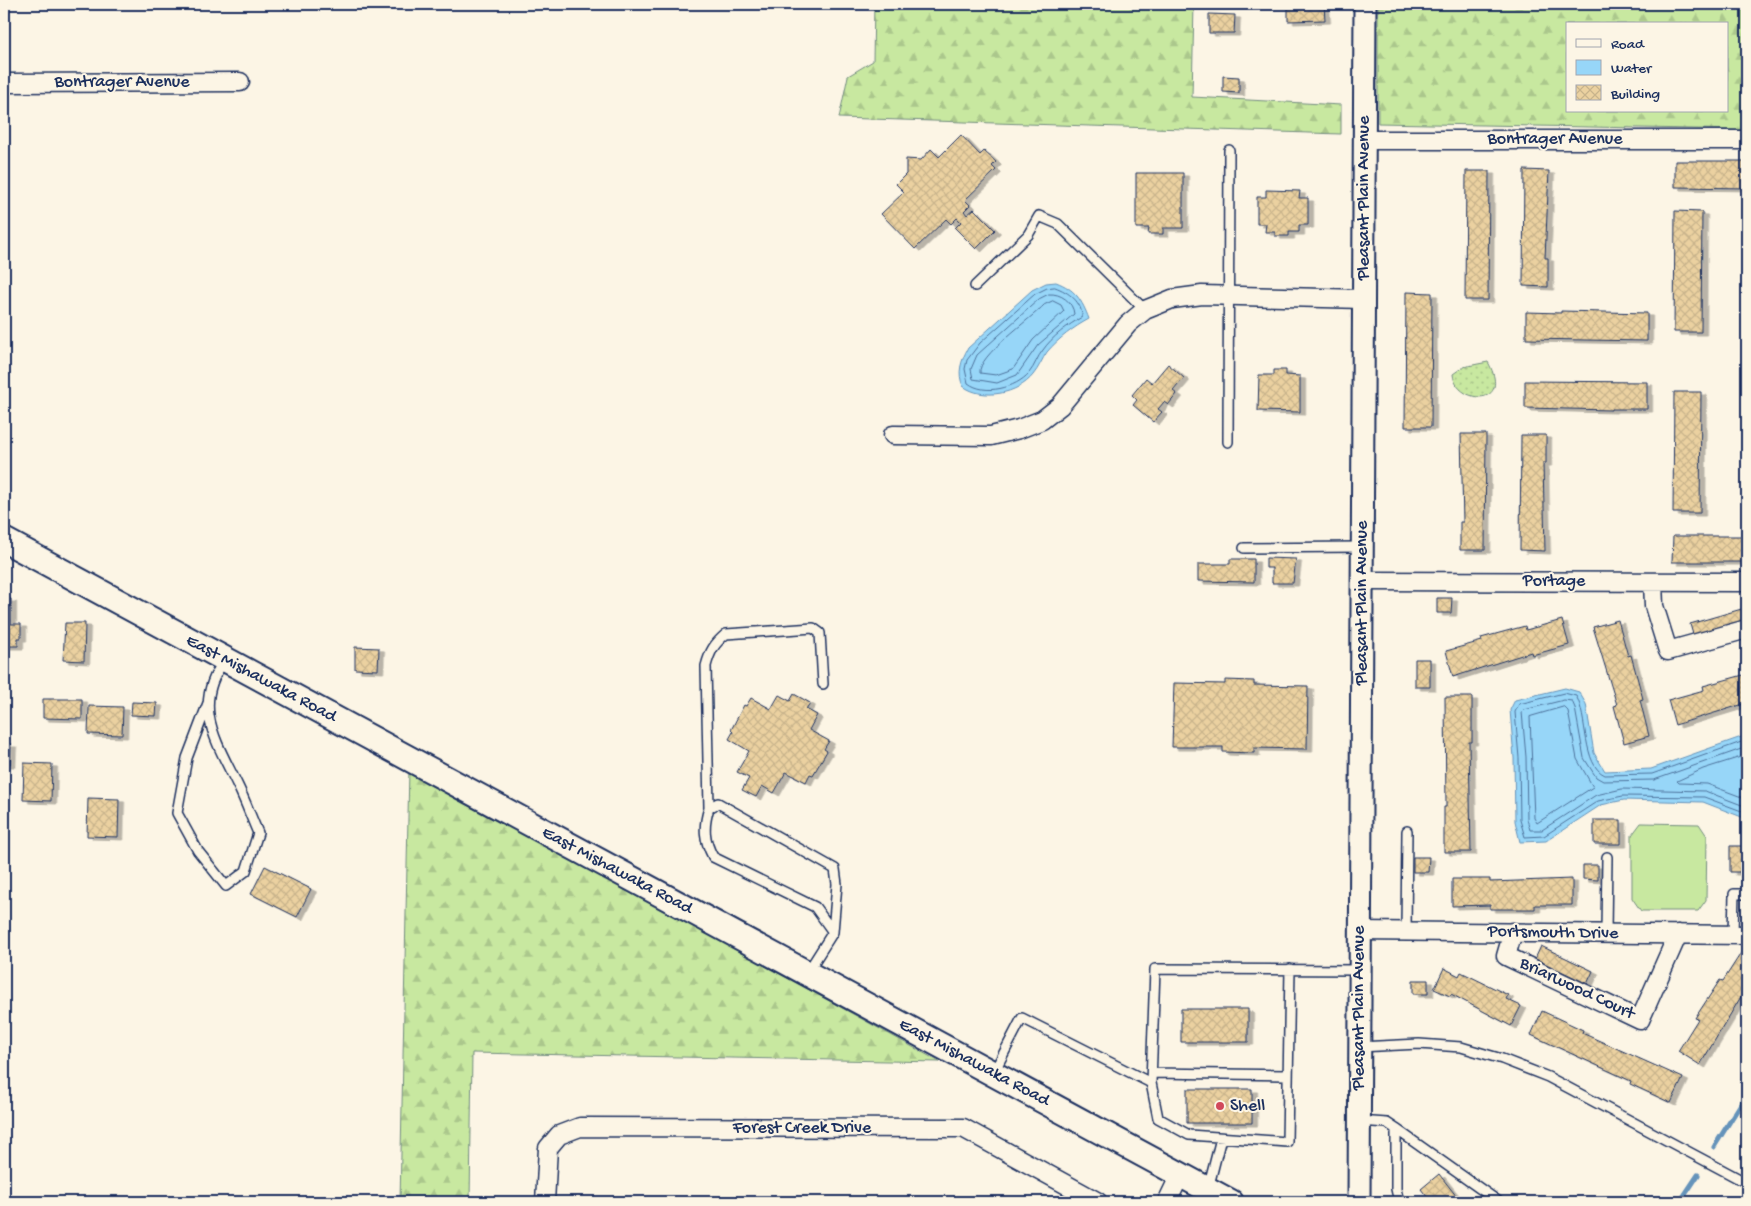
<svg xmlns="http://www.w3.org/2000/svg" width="1751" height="1206" font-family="'Gochi Hand',sans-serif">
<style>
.grass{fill:#c8e8a0;stroke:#728c7f}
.forest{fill:url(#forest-firs);stroke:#728c7f;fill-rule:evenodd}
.park{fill:url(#park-dots);stroke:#728c7f}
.water{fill:#97d6f8;stroke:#6593ba}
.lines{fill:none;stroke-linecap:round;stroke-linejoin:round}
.shore{stroke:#4d729c;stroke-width:1}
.stream{stroke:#6593ba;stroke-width:5}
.building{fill:url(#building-cross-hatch);stroke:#1b2f5e;filter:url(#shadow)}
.service-casing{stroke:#1b2f5e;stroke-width:12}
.minor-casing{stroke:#1b2f5e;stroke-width:21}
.tertiary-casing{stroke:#1b2f5e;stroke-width:25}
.secondary-casing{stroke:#1b2f5e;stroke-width:28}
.service{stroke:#fcf5e5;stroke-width:9}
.minor{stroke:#fcf5e5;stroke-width:18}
.tertiary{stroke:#fcf5e5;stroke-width:21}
.secondary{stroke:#fcf5e5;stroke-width:24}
.poi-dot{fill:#d1495b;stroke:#fcf5e5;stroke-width:2}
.labels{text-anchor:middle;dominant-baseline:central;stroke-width:4;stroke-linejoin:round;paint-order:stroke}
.street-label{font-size:18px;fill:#1b2f5e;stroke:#fcf5e5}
.poi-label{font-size:18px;fill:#1b2f5e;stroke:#fcf5e5;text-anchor:start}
</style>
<defs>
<pattern id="forest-firs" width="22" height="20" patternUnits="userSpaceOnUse" patternTransform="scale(1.25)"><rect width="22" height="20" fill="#c8e8a0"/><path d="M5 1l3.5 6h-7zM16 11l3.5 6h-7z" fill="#abc78c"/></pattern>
<pattern id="park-dots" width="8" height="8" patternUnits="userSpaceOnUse" patternTransform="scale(1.25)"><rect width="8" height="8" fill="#c8e8a0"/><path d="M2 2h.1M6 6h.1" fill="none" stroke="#abc78c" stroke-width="1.8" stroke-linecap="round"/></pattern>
<pattern id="building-cross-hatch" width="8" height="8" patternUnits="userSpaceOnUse" patternTransform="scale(1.25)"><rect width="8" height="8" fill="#ebd1a0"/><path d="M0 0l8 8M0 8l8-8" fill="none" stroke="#c9b48c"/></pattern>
<filter id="shadow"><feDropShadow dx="5.5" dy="3" stdDeviation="0" flood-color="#0004"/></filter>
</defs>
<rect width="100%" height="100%" fill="#fcf5e5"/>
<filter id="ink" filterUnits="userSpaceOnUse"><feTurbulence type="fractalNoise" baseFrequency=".02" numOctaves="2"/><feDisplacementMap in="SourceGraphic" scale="10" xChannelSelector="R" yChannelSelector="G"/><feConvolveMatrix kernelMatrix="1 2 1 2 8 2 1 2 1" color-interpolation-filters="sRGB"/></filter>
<g filter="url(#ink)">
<path class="grass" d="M1641,823L1699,824L1707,836L1706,900L1698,911H1641L1632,898V835Z"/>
<path class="forest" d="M874,4H1194L1192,97L1341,105V134L839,118L848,76L873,61Z
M1378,4H1747V130L1378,123ZM1567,24H1727V111H1567Z
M409,769L940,1062L472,1053L470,1202H400Z"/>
<path class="park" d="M1488,362C1514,409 1455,404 1453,374L1463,367Z"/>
<path class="water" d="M1056,282C1075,289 1082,300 1089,319C1074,327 1058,339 1047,352C1042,359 1039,368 1033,375C1018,394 983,401 963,386C957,373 961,361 968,348L1032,290L1046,283Z
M1565,688L1579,692L1586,704L1594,753L1605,771L1651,769L1747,735V819L1703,802L1624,800L1601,805L1546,841L1520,842L1515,821L1514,758L1510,710L1515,700Z"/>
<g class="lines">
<path class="shore" d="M1055,287C1069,292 1082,302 1082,317C1068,325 1052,337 1043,350C1037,357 1035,366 1029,373C1016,388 985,396 968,383L965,369L967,360L980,343L1035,294L1047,288Z
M1049,294C1061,293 1073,302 1074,314L1038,345L1017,375L997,383L973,379L971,369L977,355L1039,299Z
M1053,301L1061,305L1064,311L1033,340L1013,369L996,375L980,373C977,356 1031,319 1044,305Z
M1564,707L1568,711L1577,759L1593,787L1537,823L1534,818L1530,717Z
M1747,740L1652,774L1605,775C1582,765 1588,716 1576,696L1564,693L1519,704L1515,712L1519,758L1520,820L1525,837L1544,836L1598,801L1623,796L1704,797L1747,813
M1747,747L1654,780L1603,781L1596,777L1584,758L1575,708L1572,701L1564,700L1524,710L1522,712L1526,757L1527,819L1530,830H1542L1596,795L1622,789L1705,791L1747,807
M1747,755L1703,769L1677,781L1679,783L1707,784L1747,799"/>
<path class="stream" d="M1714,1147L1747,1094
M1680,1202L1698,1175"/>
</g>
<path class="building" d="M1288,4H1324L1325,20L1288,21Z
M1209,14L1235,15L1234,33H1209Z
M1223,76L1239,77V93L1223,92Z
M961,135L980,155L984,151L996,162L992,166L996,170L965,200L970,205L964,211L967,215L974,209L995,230L976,249L955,228L961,222L957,218L951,224L946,219L915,249L881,214L904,192L896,184L906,174V159L921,160L931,149L939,157Z
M1675,161H1747V188L1675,187Z
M1524,170L1549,171L1545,258H1548V287L1523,286Z
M1466,171H1489L1488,300H1465Z
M1136,173H1183V228H1163V234H1148L1149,228H1136Z
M1266,190L1300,191L1299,198H1308V225H1299V232H1289V236H1275V232H1265L1266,224H1257V197H1266Z
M1675,211L1702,212L1701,332H1674Z
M1747,212V332H1746Z
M1406,292L1432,293L1431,427H1405Z
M1561,311L1647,313V341L1526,339V312L1561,313Z
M1168,364L1184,378L1173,391L1177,394L1168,405L1164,402L1158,409L1162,412L1153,422L1133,405L1137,400L1132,395L1146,378L1152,383Z
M1274,370H1286V375L1300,376V412L1258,411L1259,375H1274Z
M1525,381L1647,382V409H1611V410L1525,408Z
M1674,392H1701L1700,513H1673Z
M1746,392H1747V512H1744Z
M1461,434H1486L1485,550H1460V522H1463Z
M1521,435H1546V463H1543L1545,551L1520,550Z
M1673,536H1747V562H1672Z
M1266,558L1296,559L1293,583H1272V568H1266Z
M1230,559H1254V582L1198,581V564H1230Z
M1437,598H1452L1451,613H1437Z
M4,599H11V624H21V638H18V646H4Z
M1745,608L1747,623L1694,638L1690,624Z
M1562,620L1569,645L1532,655L1531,652L1453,677L1446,651L1482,641L1481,638L1525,626L1526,630Z
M1618,620L1628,656L1631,655L1643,699L1640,700L1649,736L1624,743L1614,706L1617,705L1593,627Z
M65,623H85L84,661L63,660Z
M355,647L379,648L378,670L355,669Z
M1415,659H1430V687H1415Z
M1747,674V703L1675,725L1668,700L1704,690L1703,686Z
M1225,680L1254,681V685L1308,686L1307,749L1254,748V753L1223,752V747H1172L1174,683L1225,684Z
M794,694L810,703L806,709L817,715L809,730L829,741L824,749L827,751L813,775L810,774L806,782L786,772L774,793L762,786L756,797L742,790L749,778L737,772L749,751L729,739L733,732L731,730L744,705L746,706L751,698L771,709L779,695L790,701Z
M1445,697H1472V742H1469L1471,852H1444V807H1446Z
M43,699H82V719L43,718Z
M132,702L157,703L156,716L131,715Z
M89,706L123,707L122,735L88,734Z
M4,744H11L10,764H4Z
M24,763L52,764L51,801L23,800Z
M88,798L119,799L118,837L87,836Z
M1594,820H1621V844H1594Z
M1730,846H1747V872H1730Z
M1413,857H1429L1428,872H1413Z
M1583,865H1598V880L1583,879Z
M265,866L311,889L297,917L251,894Z
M1452,879H1490V882L1572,879V905H1535V909H1490V905L1452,906Z
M1541,946L1593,971L1587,984L1535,959Z
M1743,950L1747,953V992L1745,996L1742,995L1700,1065L1678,1051L1698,1019L1695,1018L1720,980L1723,981Z
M1444,968L1459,976L1461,972L1508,995L1506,999L1521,1006L1511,1026L1451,994L1450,996L1434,989Z
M1413,980H1428V994H1413Z
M1181,1009H1248V1042H1181Z
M1542,1011L1583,1030L1582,1033L1683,1078L1671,1103L1630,1084L1631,1081L1531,1035Z
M1187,1089H1252V1123H1187Z
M1439,1174L1461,1202H1431L1421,1189Z"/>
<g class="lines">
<defs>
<path id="service" d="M975,286L1028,235L1039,216L1058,224L1145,310
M1228,442L1229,150
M1244,548L1362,547
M208,703L187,758L177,813L198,851L226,886L246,871L258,833C251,817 245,800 237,784C216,741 191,704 225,660
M709,808L706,666C710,651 714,644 726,634L813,628L820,633L823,684
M1406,931L1407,831
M1606,933L1607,857
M1733,934L1734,894H1747
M807,973L833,932L815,907L713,857C704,840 703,827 709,808L718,803L835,869L837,884L833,932
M1359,1047L1419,1044L1461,1047L1502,1059L1548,1077L1747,1183
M994,1072L1022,1018L1151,1083L1155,969L1359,970
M1152,1073L1288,1075
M1151,1083L1158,1118L1189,1135L1287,1142L1290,969
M1359,1121L1387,1123L1396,1129V1189L1399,1202
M1396,1129L1499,1202
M1208,1189L1221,1138"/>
<path id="minor" d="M4,83L240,82
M1363,140H1747
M893,435L991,436L1019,429L1042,420L1060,406L1128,324L1145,310L1172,299L1202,295L1363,299
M1362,581L1747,582
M1653,582L1654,606L1668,651L1747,629
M1359,931L1747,935
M1513,932L1506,956L1640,1020L1678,934
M545,1202L548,1148L559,1135L580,1127L963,1128L1098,1202
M1167,1202L1180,1175"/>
<path id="tertiary" d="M1359,1202L1365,4"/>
<path id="secondary" d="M4,540L1231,1202"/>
</defs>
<use href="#service" class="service-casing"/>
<use href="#minor" class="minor-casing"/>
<use href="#tertiary" class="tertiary-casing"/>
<use href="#secondary" class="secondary-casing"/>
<use href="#service" class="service"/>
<use href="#minor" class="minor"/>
<use href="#tertiary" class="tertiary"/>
<use href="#secondary" class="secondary"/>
</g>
</g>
<circle class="poi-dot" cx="1220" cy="1106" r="5"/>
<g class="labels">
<g class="street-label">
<text x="122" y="82">Bontrager Avenue</text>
<text x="1555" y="139">Bontrager Avenue</text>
<text transform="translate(1364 198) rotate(-90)">Pleasant Plain Avenue</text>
<text x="1554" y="581">Portage</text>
<text transform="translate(1362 603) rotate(-90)">Pleasant Plain Avenue</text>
<text transform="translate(261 679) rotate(28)">East Mishawaka Road</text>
<text transform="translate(617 871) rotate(28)">East Mishawaka Road</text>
<text transform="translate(1553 933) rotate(1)">Portsmouth Drive</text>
<text transform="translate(1577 989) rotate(25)">Briarwood Court</text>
<text transform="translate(1359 1008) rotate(-90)">Pleasant Plain Avenue</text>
<text transform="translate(974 1063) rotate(28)">East Mishawaka Road</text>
<text x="802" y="1128">Forest Creek Drive</text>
</g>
<g class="poi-label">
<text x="1230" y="1106">Shell</text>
</g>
</g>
<rect width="1751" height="1206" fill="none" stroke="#fcf5e5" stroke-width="20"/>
<rect x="10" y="10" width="1731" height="1186" fill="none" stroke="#1b2f5e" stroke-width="2" filter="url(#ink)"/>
<rect x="1566" y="22" width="162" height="90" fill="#fcf5e5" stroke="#a2a6af"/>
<rect x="1576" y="39" width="25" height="8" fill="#fcf5e5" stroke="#a2a6af"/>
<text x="1611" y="48" font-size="15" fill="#1b2f5e">Road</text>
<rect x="1576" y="60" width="25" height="15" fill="#97d6f8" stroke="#a2a6af"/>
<text x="1611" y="72" font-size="15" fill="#1b2f5e">Water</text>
<rect x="1576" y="85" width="25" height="15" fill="url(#building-cross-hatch)" stroke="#a2a6af"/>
<text x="1611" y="98" font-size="15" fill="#1b2f5e">Building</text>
</svg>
